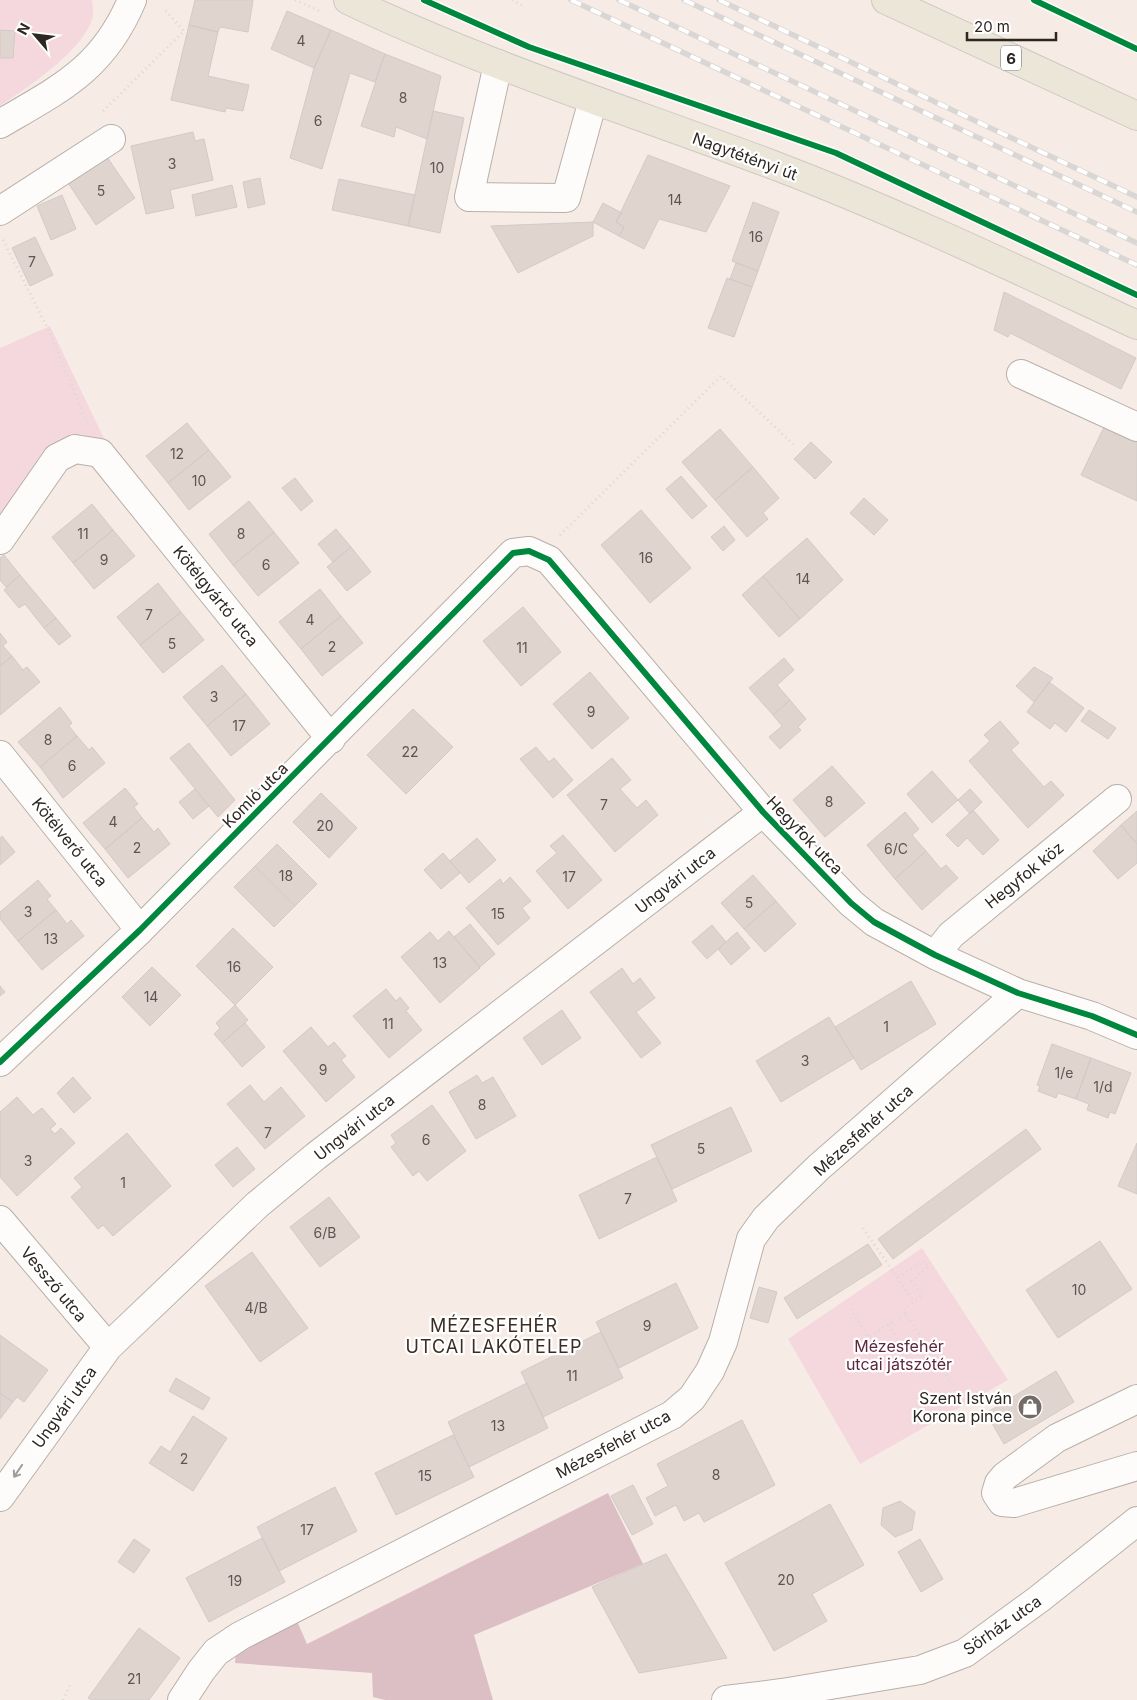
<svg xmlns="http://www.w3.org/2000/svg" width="1137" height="1700" font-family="Inter,sans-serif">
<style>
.green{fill:#f5d8dd}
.forest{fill:#dcbfc5}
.building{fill:#e0d4cf;stroke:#d3cac7}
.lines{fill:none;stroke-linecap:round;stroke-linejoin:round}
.minor-casing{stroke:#b7b0aa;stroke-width:30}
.major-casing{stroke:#cec8c5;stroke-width:30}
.path{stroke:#dbd8d5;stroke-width:3;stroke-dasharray:1 4;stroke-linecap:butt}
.minor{stroke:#fefcfb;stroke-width:28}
.major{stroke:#ebe6d7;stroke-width:28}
.rail-casing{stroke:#d9d6d4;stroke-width:5.5}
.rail{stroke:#fff;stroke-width:4;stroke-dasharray:11;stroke-linecap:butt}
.cycleway-casing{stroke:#fff;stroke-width:9}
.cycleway{stroke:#00873e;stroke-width:6}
.oneway{stroke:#a09c99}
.labels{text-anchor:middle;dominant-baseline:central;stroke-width:4.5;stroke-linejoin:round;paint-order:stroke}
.number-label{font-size:14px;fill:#5e5550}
.shield{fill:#fff;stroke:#6c6764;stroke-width:1}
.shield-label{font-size:15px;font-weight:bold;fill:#2d2621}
.street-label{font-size:16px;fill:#2d2621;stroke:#fff}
.park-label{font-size:16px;fill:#5e273e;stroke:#fff}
.poi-label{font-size:16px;fill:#2d2621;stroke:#fff;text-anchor:end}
.neighbourhood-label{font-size:18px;letter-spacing:1px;fill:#3b2d23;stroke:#fff}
</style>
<rect width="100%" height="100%" fill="#f6ece5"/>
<path class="green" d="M0,0H92C92,5 94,11 93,16C85,50 28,87 0,106Z
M50,326L111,453L82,434L63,440L32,468L0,517V348Z
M922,1248L1008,1380L860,1464L788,1339Z"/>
<path class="forest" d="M608,1493L643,1564L474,1635L493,1700H385L373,1697L372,1673L235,1663L236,1653L297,1621L307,1644Z"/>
<path class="building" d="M195,0H253L248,32L220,27L218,32L189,25Z
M287,11L331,30L314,68L271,49Z
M189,25L218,32L208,76L249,85L243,111L226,108L225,112L171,100Z
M0,30L15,31L13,58H0Z
M331,30L385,54L375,82L350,73L322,169L290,158L314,68Z
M385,54L441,76L427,139L396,127L394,137L361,126Z
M433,111L464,118L440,233L408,226Z
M193,132L195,141L204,139L213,180L170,190L174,208L146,214L131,146Z
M648,155L730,186L706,232L659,219L644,249L619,236L624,227L616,222Z
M107,157L135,198L96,225L68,183Z
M260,178L265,204L248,208L243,182Z
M339,179L415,195L408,226L332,210Z
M232,185L237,207L196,216L192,195Z
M62,195L76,229L51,240L37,206Z
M753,202L779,212L758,271L732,261Z
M603,203L622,213L616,222L624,227L619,236L593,222Z
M593,222V236L518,273L491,226Z
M35,237L53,275L30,286L12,248Z
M736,263L758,271L752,287L730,279Z
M727,278L752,287L734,337L708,328Z
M1004,292L1136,358L1121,389L1010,333L1008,337L994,330Z
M187,423L209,450L168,483L146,456Z
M1104,427L1137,443V501L1081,475Z
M720,429L753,467L715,500L682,462Z
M811,442L832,462L815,479L794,459Z
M209,450L231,477L189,510L168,483Z
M753,467L779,498L763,513L768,519L747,537L715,500Z
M681,476L707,506L692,519L666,489Z
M295,478L313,501L301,511L282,488Z
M864,498L888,520L874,535L850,513Z
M249,501L274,532L233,565L209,534Z
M92,504L113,530L73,563L52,537Z
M641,510L691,568L650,603L601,545Z
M724,526L735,540L723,551L711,537Z
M336,529L351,547L333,562L318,544Z
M113,530L135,556L94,589L73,563Z
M274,532L299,563L258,596L233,565Z
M807,538L843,580L800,619L763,576Z
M351,547L371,572L347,591L327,567Z
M4,555L20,575L6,587L0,580V558Z
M20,575L56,618L44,628L25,604L19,608L4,590Z
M763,576L800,619L779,637L742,595Z
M158,583L181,612L140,645L117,617Z
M320,589L341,616L301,649L279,622Z
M523,607L561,652L521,686L483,641Z
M181,612L204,640L163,673L140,645Z
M341,616L363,643L322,676L301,649Z
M56,618L71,636L59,645L44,628Z
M0,633L7,642L3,646L12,656L0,666Z
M12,656L23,670L27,667L40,682L0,715V666Z
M784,658L794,670L777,685L790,700L773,715L749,688Z
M222,665L246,694L207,726L183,697Z
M1034,667L1053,678L1034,702L1016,686Z
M590,672L629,718L592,749L553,704Z
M1049,682L1084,708L1066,732L1055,723L1050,729L1027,712Z
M246,694L270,724L231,756L207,726Z
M790,700L806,719L798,727L801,730L780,749L769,737L782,726L773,715Z
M60,707L72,723L69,726L77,736L40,767L18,742Z
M413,709L453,747L406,794L367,755Z
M1089,710L1116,728L1108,739L1081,721Z
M1000,721L1019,743L1011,750L1044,787L1051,781L1064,795L1028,828L969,761L990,741L984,735Z
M77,736L89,750L92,747L105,763L63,798L40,767Z
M189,743L235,800L218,817L170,758Z
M536,747L549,762L554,758L573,780L553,798L520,759Z
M612,758L631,780L620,789L637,808L646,800L658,815L615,852L567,795Z
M832,766L865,803L825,837L793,800Z
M932,771L958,800L932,823L907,794Z
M125,788L138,804L134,807L142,818L105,849L83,823Z
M195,789L209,806L193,819L179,802Z
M970,789L982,802L970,814L958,800Z
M321,793L357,828L329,858L293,822Z
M973,810L999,840L983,855L967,838L958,847L946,835Z
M1137,811V844L1121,825Z
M905,812L919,829L912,835L926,851L895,879L867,845Z
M142,818L154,832L158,828L170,844L128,878L105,849Z
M1121,825L1137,844V863L1118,879L1093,851Z
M563,835L602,880L568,909L536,871L557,853L550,846Z
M2,836L15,852L0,865V839Z
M477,838L496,860L469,883L450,861Z
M277,844L317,884L295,906L255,866Z
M926,851L941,869L946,865L958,878L922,910L895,879Z
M443,853L460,873L441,889L424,870Z
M255,866L295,906L274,927L234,887Z
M753,875L776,901L744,929L721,903Z
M510,877L531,901L522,908L530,918L498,945L466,908L500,879L503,884Z
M38,880L51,896L47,899L56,910L18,941L0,919V912Z
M776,901L796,924L765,952L744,929Z
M56,910L67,924L71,920L84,936L42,970L18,941Z
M470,924L495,954L480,967L454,937Z
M712,925L726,942L707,959L692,942Z
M233,928L273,967L235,1005L196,966Z
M449,931L480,968L440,1003L401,957L430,932L438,941Z
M737,932L750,948L731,965L718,949Z
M152,967L181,995L150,1026L122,997Z
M622,968L633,984L640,978L655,998L636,1012L661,1043L641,1058L590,992Z
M911,981L936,1024L861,1070L835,1027Z
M0,986L5,992L0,996Z
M386,989L396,1001L400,997L409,1008L406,1011L422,1030L389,1058L353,1016Z
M235,1005L248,1020L222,1043L214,1034L220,1028L216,1023Z
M562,1010L581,1038L542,1065L523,1038Z
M829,1017L854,1058L781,1102L756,1061Z
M245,1023L265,1047L242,1067L222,1043Z
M311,1027L328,1047L334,1042L346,1056L341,1060L355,1077L326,1102L283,1051Z
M1052,1044L1091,1058L1076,1099L1058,1093L1056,1098L1038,1091L1040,1086L1037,1085Z
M1091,1058L1131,1073L1115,1114L1110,1112L1108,1118L1087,1110L1089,1104L1076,1099Z
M477,1075L482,1083L493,1077L516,1116L476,1139L449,1092Z
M73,1077L91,1098L74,1113L57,1093Z
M250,1085L264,1102L281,1087L305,1116L265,1149L227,1104Z
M17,1097L33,1115L42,1108L56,1124L50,1129L55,1134L61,1128L75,1143L17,1196L0,1177V1112Z
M432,1105L466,1151L427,1181L419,1171L413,1176L391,1147L396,1143L391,1135Z
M731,1107L752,1151L672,1189L651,1145Z
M1026,1129L1041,1149L893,1259L878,1239Z
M127,1133L171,1186L113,1236L103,1225L98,1229L71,1197L82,1187L74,1178Z
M1137,1143V1194L1118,1186Z
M237,1147L255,1169L233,1187L215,1165Z
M657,1157L677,1201L599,1239L579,1195Z
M329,1197L360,1237L320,1267L290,1227Z
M1100,1241L1132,1289L1058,1338L1026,1290Z
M868,1244L882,1265L797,1319L784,1298Z
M252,1252L308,1328L260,1362L205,1286Z
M676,1283L698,1328L619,1368L596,1322Z
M759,1287L777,1292L768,1323L750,1318Z
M601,1332L623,1378L543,1417L521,1372Z
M0,1335L48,1370L24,1402L17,1397L13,1402L0,1393Z
M1056,1371L1074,1402L1004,1444L986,1413Z
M176,1378L210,1398L203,1410L169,1391Z
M527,1383L548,1428L469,1467L448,1422Z
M0,1393L13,1402L0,1419Z
M193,1416L227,1438L193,1491L149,1463L161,1446L170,1452Z
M742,1420L775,1485L704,1522L699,1513L684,1521L676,1505L655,1516L646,1498L668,1486L657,1464Z
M453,1435L474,1477L396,1515L375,1473Z
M633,1485L653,1524L632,1535L611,1496Z
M335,1487L357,1531L279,1571L257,1527Z
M900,1501L915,1512L912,1530L895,1537L881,1525L883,1508Z
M830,1504L864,1565L812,1594L827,1621L774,1651L725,1563Z
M262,1538L285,1582L209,1622L186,1578Z
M134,1539L150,1550L134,1573L118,1562Z
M920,1539L943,1579L921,1592L898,1552Z
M666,1554L727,1658L639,1673L592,1587Z
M139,1628L180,1658L149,1700H92L88,1698Z"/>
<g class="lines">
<defs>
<path id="minor" d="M498,64L469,197L566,198L593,100
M0,124C61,88 103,69 132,0
M0,211L111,139
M1021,374L1137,427
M0,540L57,458L75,449L100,453L331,739
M0,755L140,930
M935,955L951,935L1117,799
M0,1062L140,930L513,553L529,551L549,560L763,812L851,903L874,922L935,955L1018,993L1092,1016L1137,1035
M0,1220L108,1347
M1137,1399L1057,1438L1005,1476L999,1483L996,1493L1002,1502L1014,1503L1137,1466
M0,1497L108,1347L257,1205L316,1156L763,812
M182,1700L201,1671L216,1652L240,1636L672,1415L692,1398L710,1371L723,1342L751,1239L766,1218L819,1167L1018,993
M726,1700L782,1693L920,1670L965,1653L1039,1599L1137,1521"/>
<path id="major" d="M348,0C486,66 633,112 776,166C899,213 1018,270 1137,325
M886,0L1137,116"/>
</defs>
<use href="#minor" class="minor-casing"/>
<use href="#major" class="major-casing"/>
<path class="path" d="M295,0L322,12
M512,0L522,5
M103,111L184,31L165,10
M3,240L49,331L87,422
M560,535L721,376L795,446
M863,1228L914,1302
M898,1277L925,1261L929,1266L912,1281L922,1296L903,1310L952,1384
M851,1309L868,1337L906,1314
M889,1325L915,1369
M63,1700L71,1683"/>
<use href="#minor" class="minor"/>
<use href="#major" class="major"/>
<defs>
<path id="rail" d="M571,0L1137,265
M619,0L1137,243
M684,0L1137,212
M719,0L1137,197"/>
</defs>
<use href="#rail" class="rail-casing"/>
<use href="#rail" class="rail"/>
<defs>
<path id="cycleway" d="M424,0L529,47L836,153L1137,295
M1034,0L1137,49
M0,1062L140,930L513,553L529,551L549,560L763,812L851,903L874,922L935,955L1018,993L1092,1016L1137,1035"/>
</defs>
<use href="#cycleway" class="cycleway-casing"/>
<use href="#cycleway" class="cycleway"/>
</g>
<defs><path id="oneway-shaft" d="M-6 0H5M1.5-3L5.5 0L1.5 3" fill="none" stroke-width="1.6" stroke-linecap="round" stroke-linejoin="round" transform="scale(1.25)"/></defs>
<use class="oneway" href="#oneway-shaft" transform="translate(18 1471) rotate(124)"/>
<defs>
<symbol id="shop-disc" viewBox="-11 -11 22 22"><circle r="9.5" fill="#736b66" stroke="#fff"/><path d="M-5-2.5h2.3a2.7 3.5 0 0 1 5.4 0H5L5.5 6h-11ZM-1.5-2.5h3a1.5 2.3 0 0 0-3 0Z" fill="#fff"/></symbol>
</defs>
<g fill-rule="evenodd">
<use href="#shop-disc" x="1016" y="1393" width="28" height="28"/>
</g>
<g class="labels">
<g class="number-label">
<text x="301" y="40">4</text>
<text x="403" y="97">8</text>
<text x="318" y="120">6</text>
<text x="172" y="163">3</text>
<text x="437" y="167">10</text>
<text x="101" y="190">5</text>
<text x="675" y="199">14</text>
<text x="756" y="236">16</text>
<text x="32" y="261">7</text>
<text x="177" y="453">12</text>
<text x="199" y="480">10</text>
<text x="83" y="533">11</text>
<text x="241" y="533">8</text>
<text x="646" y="557">16</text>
<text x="104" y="559">9</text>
<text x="266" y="564">6</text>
<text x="803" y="578">14</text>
<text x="149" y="614">7</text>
<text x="310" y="619">4</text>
<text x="172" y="643">5</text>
<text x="332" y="646">2</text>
<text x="522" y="647">11</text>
<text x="214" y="696">3</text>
<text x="591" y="711">9</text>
<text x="239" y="725">17</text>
<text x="48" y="739">8</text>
<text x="410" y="751">22</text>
<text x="72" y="765">6</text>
<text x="829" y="801">8</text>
<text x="604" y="804">7</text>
<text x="113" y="821">4</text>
<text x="325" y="825">20</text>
<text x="137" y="847">2</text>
<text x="896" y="848">6/C</text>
<text x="286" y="875">18</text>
<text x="569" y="876">17</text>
<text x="749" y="902">5</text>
<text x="28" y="911">3</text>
<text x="498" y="913">15</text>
<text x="51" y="938">13</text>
<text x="440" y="962">13</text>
<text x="234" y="966">16</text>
<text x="151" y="996">14</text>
<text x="388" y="1023">11</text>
<text x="886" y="1026">1</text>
<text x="805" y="1060">3</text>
<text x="323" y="1069">9</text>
<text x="1064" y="1072">1/e</text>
<text x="1103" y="1086">1/d</text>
<text x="482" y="1104">8</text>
<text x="268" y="1132">7</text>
<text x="426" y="1139">6</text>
<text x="701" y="1148">5</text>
<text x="28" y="1160">3</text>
<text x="123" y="1182">1</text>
<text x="628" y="1198">7</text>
<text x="325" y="1232">6/B</text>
<text x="1079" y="1289">10</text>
<text x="256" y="1307">4/B</text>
<text x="647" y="1325">9</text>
<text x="572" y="1375">11</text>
<text x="498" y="1425">13</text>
<text x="184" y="1458">2</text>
<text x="716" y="1474">8</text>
<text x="425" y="1475">15</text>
<text x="307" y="1529">17</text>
<text x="786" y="1579">20</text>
<text x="235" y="1580">19</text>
<text x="134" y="1678">21</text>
</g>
<rect class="shield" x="1001" y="45.5" width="20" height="25" rx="4"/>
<g class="shield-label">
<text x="1011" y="58">6</text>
</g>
<g class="street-label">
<text transform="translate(745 156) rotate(20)">Nagytétényi út</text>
<text transform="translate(216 596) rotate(51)">Kötélgyártó utca</text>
<text transform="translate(255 795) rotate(-45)">Komló utca</text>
<text transform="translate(805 835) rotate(46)">Hegyfok utca</text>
<text transform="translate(70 842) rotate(51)">Kötélverő utca</text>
<text transform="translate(1024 875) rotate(-39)">Hegyfok köz</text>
<text transform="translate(675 880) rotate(-38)">Ungvári utca</text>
<text transform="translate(354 1127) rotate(-38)">Ungvári utca</text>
<text transform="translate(863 1130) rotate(-42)">Mézesfehér utca</text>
<text transform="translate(54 1284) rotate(50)">Vessző utca</text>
<text transform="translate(64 1407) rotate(-54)">Ungvári utca</text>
<text transform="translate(613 1444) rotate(-28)">Mézesfehér utca</text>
<text transform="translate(1002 1625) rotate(-35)">Sörház utca</text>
</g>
<g class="park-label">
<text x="899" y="1346">Mézesfehér<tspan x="899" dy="18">utcai játszótér</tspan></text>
</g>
<g class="poi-label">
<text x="1012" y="1398">Szent István<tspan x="1012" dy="18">Korona pince</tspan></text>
</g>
<g class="neighbourhood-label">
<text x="494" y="1325">MÉZESFEHÉR<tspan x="494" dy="21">UTCAI LAKÓTELEP</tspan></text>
</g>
</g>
<g transform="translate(35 35) rotate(298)" stroke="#ffffff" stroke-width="4" paint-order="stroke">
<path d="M0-4L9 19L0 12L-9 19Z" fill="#2d2621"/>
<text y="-8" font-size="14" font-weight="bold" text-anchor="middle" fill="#2d2621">N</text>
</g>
<path d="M967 32v8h89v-8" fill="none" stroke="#2d2621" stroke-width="2.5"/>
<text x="974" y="32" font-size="15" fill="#2d2621" stroke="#ffffff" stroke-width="4" paint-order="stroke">20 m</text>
</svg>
